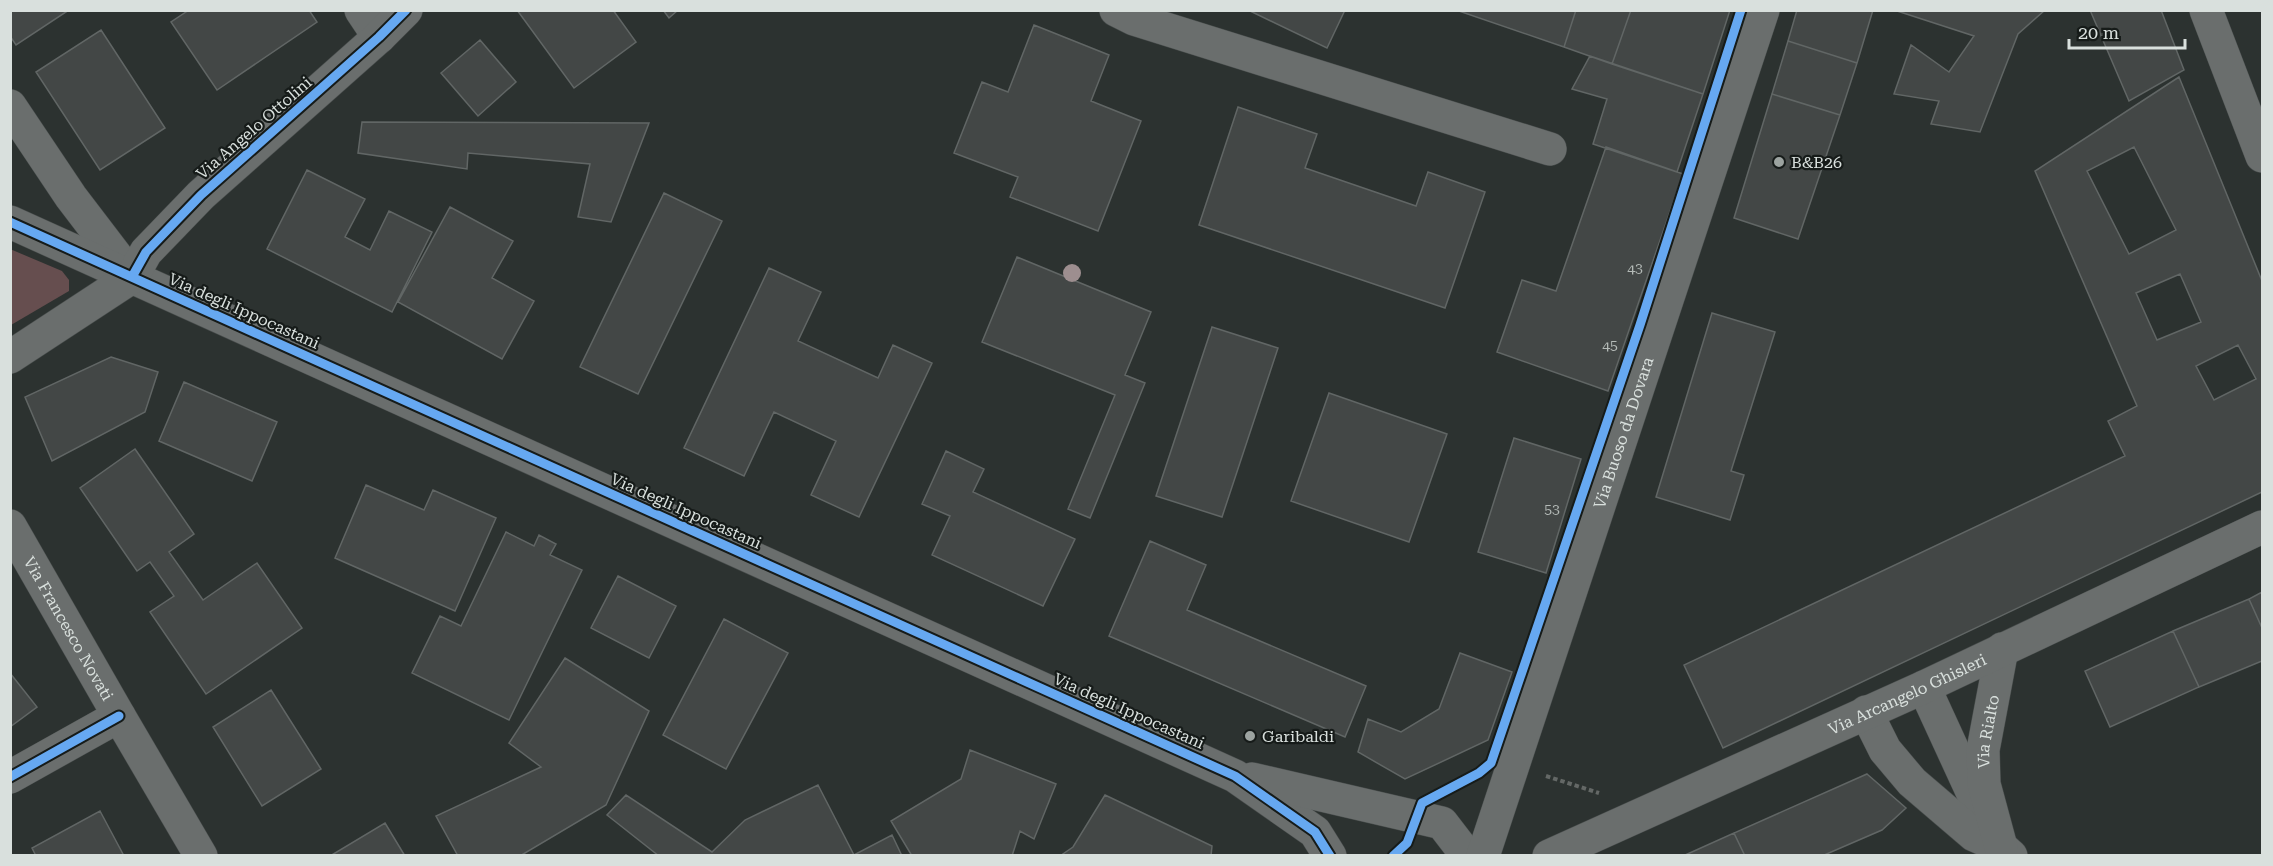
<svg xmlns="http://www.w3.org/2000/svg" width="2273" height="866" font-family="'Roboto Serif',serif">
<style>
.green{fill:#664e4f}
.building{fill:#434746;stroke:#616665;stroke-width:1.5;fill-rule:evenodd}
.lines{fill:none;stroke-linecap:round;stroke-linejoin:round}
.minor-casing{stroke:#484d4c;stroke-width:34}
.tertiary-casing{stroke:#484d4c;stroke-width:34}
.secondary-casing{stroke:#484d4c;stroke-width:34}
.path{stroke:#646866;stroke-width:4;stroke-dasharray:4.5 3;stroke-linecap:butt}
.minor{stroke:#6a6e6d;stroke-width:33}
.tertiary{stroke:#6a6e6d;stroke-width:33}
.secondary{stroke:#6a6e6d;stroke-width:33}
.cycleway-casing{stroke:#161b19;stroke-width:13}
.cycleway{stroke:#66a8f1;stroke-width:9}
.tree{fill:#9d8e8f}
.poi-dot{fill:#9ca3a0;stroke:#161b19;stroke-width:2}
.labels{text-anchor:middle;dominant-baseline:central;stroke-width:4.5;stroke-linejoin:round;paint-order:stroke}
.number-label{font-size:14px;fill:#b4bab7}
.street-label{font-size:16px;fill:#d9e0dd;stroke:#161b19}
.poi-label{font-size:16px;fill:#d9e0dd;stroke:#161b19;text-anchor:start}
</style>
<rect width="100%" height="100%" fill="#2c3230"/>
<path class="green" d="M10,249L62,271L69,280V291L11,325Z"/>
<path class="building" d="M10,10H69L16,45L10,36Z
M189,10H309L317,22L217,90L171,22Z
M517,10H613L636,42L574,88Z
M663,10H678L669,18Z
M1248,10H1345L1327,48Z
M1456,10H1576L1564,47Z
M1576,10H1631L1612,64L1564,47Z
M1631,10H1730L1703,94L1612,64Z
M1797,10H1873L1857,63L1788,41Z
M1894,10H2045L2018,34L1980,132L1931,124L1939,101L1894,94L1911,45L1949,72L1974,36Z
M2090,10H2161L2184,70L2129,101Z
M1034,25L1109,55L1091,101L1141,121L1098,231L1010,197L1018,177L954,153L982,82L1008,92Z
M101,30L165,128L100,170L36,72Z
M480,40L516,82L478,116L441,73Z
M1788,41L1857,63L1840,115L1772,94Z
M1590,56L1703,94L1677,172L1593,144L1607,99L1572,89Z
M2179,77L2262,281V492L1723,748L1684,665L2125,456L2108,421L2137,406L2035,171ZM2134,147L2176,230L2129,254L2087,171ZM2180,274L2201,322L2157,340L2136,293ZM2238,345L2256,379L2214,400L2196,366Z
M1772,94L1840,115L1798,239L1734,218Z
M1238,107L1317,134L1305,168L1416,206L1428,172L1485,192L1445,308L1199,225Z
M362,122L649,123L611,222L578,217L590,164L468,153L467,169L358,153Z
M1606,147L1683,174L1608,391L1497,352L1522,280L1556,291Z
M307,170L365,199L345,237L370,250L389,211L432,232L392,312L267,249Z
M664,193L722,221L638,394L580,367Z
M450,207L513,241L492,278L534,301L502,359L398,302Z
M1017,257L1151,312L1125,375L1145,383L1090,518L1068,509L1115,395L982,342Z
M769,268L821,292L798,341L878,378L893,345L932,363L859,517L811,495L836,441L774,412L744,476L684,448Z
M1712,313L1775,332L1731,471L1744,475L1730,520L1656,497Z
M1212,327L1278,348L1222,517L1156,496Z
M111,357L158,372L145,412L52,461L25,397Z
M184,382L277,422L252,481L159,441Z
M1329,393L1447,434L1409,542L1291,501Z
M1514,438L1581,459L1546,573L1478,552Z
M135,449L194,534L169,552L203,600L257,563L302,628L206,694L150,612L174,596L150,562L137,571L80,488Z
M946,451L984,469L973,492L1075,539L1043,606L932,555L950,516L922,504Z
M366,485L424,510L433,490L496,518L455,611L335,558Z
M506,532L534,546L539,535L556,544L550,555L582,570L509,720L412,673L440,616L461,626Z
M1150,541L1206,565L1187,610L1366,686L1345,737L1109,636Z
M618,576L676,606L649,658L591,628Z
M2262,592V628L2249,599Z
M2249,599L2262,628V661L2199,687L2173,631Z
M724,619L788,653L726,769L663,735Z
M2173,631L2199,687L2110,727L2085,671Z
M1460,653L1512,672L1488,740L1405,779L1358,752L1368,719L1401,732L1439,709Z
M565,658L649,711L606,805L520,856H458L436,816L541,767L509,743Z
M10,673L37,707L10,727Z
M271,690L321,769L262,806L213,727Z
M970,750L1056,784L1034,839L1020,831L1012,856H912L891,821L961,779Z
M1867,774L1906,808L1882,830L1822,856H1745L1734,833Z
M818,785L854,855L892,835L902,856H659L607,815L626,795L712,852L745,820Z
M1105,795L1212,846L1211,856H1060L1073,847Z
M100,811L124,856H36L32,848Z
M385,823L405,856H330Z
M1734,833L1745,856H1683Z"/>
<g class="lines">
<defs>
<g id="minor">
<path d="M361,10L379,37"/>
<path d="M1116,10L1134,19L1550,149"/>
<path d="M2206,10L2262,156"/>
<path d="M10,106L71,197L129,273"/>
<path d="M10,222L1235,776L1315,832L1330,856"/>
<path d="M10,357L132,277L146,252L201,195L379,37L406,10"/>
<path d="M1924,687L1981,811"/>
<path d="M1866,712L1885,750L1912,782L1974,835L2001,847L2011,856"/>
<path d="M10,777L119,716"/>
<path d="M1252,779L1442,823L1462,849L1463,856"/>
<path id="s1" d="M2001,847L1984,784L1983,750L2002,649"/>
<path id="s2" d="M1483,856L1763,10"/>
</g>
<g id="tertiary">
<path id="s3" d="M10,526L119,716L201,856"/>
</g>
<g id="secondary">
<path id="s4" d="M1549,856L1924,687L2262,527"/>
</g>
</defs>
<use href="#minor" class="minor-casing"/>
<use href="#tertiary" class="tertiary-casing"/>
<use href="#secondary" class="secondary-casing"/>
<path class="path" d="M1546,776L1599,793"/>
<use href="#minor" class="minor"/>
<use href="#tertiary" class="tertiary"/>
<use href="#secondary" class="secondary"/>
<defs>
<path id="cycleway" d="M10,222L1235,776L1315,832L1330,856
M132,277L146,252L201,195L379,37L406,10
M10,777L119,716
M1393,856L1407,843L1422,803L1479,773L1491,763L1640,325L1741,10"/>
</defs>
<use href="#cycleway" class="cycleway-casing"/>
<use href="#cycleway" class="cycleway"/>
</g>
<circle class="tree" cx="1072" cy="273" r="9"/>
<g class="poi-dot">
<circle cx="1779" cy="162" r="6"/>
<circle cx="1250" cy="736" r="6"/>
</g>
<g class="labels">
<g class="number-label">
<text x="1635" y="268">43</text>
<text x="1610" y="345">45</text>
<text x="1552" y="509">53</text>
</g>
<g class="street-label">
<text transform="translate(254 128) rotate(-41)">Via Angelo Ottolini</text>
<text transform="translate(244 311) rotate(24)">Via degli Ippocastani</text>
<text stroke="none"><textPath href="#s2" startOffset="446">Via Buoso da Dovara</textPath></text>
<text transform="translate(686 511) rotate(24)">Via degli Ippocastani</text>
<text stroke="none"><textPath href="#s3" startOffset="118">Via Francesco Novati</textPath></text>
<text stroke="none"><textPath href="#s4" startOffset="393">Via Arcangelo Ghisleri</textPath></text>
<text transform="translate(1129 711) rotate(24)">Via degli Ippocastani</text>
<text stroke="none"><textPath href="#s1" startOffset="118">Via Rialto</textPath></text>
</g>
<g class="poi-label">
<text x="1791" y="162">B&amp;B26</text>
<text x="1262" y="736">Garibaldi</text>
</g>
</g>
<rect width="2273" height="866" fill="none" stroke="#d9e0dd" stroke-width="24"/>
<path d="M2069 39v9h116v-9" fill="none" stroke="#d9e0dd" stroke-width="3"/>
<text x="2078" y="39" font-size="18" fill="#d9e0dd" stroke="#161b19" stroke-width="4.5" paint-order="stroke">20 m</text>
</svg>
